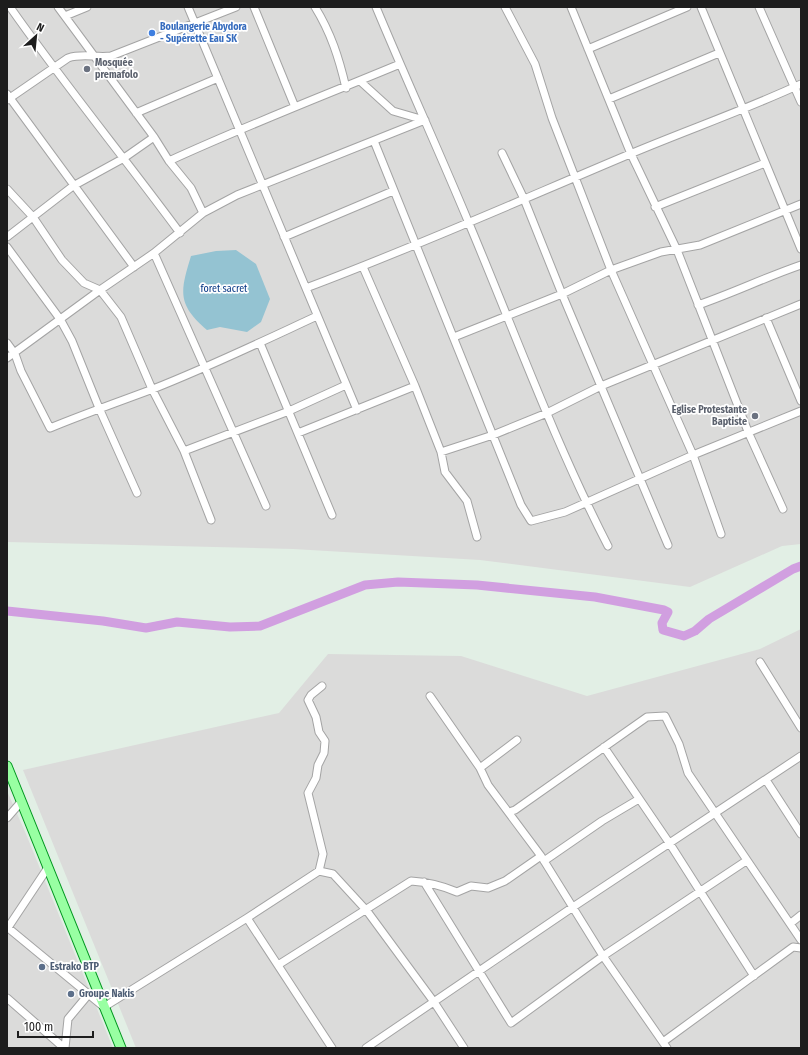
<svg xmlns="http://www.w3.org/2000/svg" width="808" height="1055" font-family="'Fira Sans Condensed',sans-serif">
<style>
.residential{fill:#dbdbda}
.forest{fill:#94c3d2}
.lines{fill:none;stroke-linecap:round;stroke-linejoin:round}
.river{stroke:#d19fe0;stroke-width:9}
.minor-casing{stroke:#a4a4a4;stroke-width:9}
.major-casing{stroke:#00971f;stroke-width:11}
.minor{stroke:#fff;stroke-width:7}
.major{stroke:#98ffa2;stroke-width:9}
.shop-dot{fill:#3f7fe0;stroke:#fff;stroke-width:1.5}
.worship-dot{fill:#6b7280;stroke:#fff;stroke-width:1.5}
.service-dot{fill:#5c6f8a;stroke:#fff;stroke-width:1.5}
.labels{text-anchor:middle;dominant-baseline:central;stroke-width:3.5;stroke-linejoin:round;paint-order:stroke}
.shop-label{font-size:10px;font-weight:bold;fill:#366cbe;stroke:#fff;text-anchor:start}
.worship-label{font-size:10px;font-weight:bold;fill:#5b616d;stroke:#fff;text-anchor:start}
.park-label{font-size:10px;fill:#033483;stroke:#fff}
.service-label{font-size:10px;font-weight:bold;fill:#4e5e75;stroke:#fff;text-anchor:start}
</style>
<rect width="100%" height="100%" fill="#e2efe5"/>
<path class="residential" d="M7,7H801V544L782,546L690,587L480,560L293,549L7,542Z
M801,629V1048H136L23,770L279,713L328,654L461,656L587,696L760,649Z
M7,791L26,834L113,1048H7Z"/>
<path class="forest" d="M236,250L256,264L270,299L261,322L247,332L220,327L207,330C177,304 180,292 191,256L216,251Z"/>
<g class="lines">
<path class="river" d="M7,611L103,621L146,628L177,622L230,627L260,626L365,585L398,582L477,585L595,597L664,610L668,612L662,623L663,630L684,636L695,631L709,619L793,569L801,566"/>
<defs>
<path id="minor" d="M10,7C64,84 124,157 180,233
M58,7L154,137L169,161L191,188L203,213
M188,7L357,410
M254,7L295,107
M315,7C331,33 339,58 346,88
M376,7C406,79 438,149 468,221C514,330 554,441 608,546
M505,7L535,64L552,118L611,270L693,455L721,534
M571,7L631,154L677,250L749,434L783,509
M701,7L801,249
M759,7L801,102
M65,16L87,7
M588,49L687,7
M360,81L393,111L424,120
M7,94L134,267
M609,99L719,53
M7,100L68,58C83,53 96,58 111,56L236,7
M136,113L218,78
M374,141L521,505L531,521L565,512L693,455L801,411
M502,153L524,199L562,294L668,545
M169,161C245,126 323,96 400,64
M7,189L33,217L62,260L84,283L100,290L121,317L152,389L184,451L211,520
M655,207L765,163
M7,237L73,186L124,158L154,137
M284,237L393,191
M7,247L60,319L72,341L99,408L137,493
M154,253L266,506
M363,267L415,386L441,452L445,472L467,501L477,537
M306,288C416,247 523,199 630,154C687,130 745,110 801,84
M698,305C733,293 766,277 801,265
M766,318L801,401
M454,337L562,294L611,270L661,252L700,245L801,204
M7,343L15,354L21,371L50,428C84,414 118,402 153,389C209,367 263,341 317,316
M260,343L332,515
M7,358L100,290L154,253L203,213L237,195L425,120
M298,433L415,386
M184,451L289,411L346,385
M441,452L493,435L547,413L601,386L801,304
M760,662L801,728
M430,696L480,768L488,785L541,856L603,956L667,1048
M604,747L670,844L754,976
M480,768L517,740
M766,780L801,834
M509,812L515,810L647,717L665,716L679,744L688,773L801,940
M7,818L21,802
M544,861L602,821L639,799
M319,871L323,854L308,793L316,778L318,765L324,753L325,741L319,732L316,717L308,700L311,695L322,686
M424,882L511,1023L603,956L746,861
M247,918L332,1048
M791,923L801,915
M7,927L104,1007L247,918L319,871L333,874L367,911L434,1002L464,1048
M7,929L47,869
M278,965L411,881C427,882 443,886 457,892L471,886L488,888L505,881L541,856
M7,998L64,1048
M663,1042L793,947L801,948
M65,1048L68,1019L88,995
M366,1048L573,907L801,756"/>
<path id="major" d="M7,766L121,1048"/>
</defs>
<use href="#minor" class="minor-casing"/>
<use href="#major" class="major-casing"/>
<use href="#minor" class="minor"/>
<use href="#major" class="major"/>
</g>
<circle class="shop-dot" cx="152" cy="33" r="4"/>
<g class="worship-dot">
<circle cx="87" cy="69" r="4"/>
<circle cx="755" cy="416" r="4"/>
</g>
<g class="service-dot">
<circle cx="42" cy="967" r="4"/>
<circle cx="71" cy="994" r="4"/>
</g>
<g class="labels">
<g class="shop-label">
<text x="160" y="27">Boulangerie Abydora<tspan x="160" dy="12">- Supérette Eau SK</tspan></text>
</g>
<g class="worship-label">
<text x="95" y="63">Mosquée<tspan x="95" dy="12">premafolo</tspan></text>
<text x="747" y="410" text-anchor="end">Eglise Protestante<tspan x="747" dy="12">Baptiste</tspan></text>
</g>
<g class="park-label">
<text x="224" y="289">foret sacret</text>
</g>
<g class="service-label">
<text x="50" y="967">Estrako BTP</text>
<text x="79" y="994">Groupe Nakis</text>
</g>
</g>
<rect width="808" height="1055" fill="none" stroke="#1d1d1d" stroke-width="16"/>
<g transform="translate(36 36) rotate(27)" stroke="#ffffff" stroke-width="3" paint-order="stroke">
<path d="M0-3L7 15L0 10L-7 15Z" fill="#1d1d1d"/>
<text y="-6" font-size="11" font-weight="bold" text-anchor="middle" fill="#1d1d1d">N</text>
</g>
<path d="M18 1031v6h75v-6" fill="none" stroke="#1d1d1d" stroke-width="2"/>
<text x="24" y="1031" font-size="12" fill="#1d1d1d" stroke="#ffffff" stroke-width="3" paint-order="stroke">100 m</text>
</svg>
